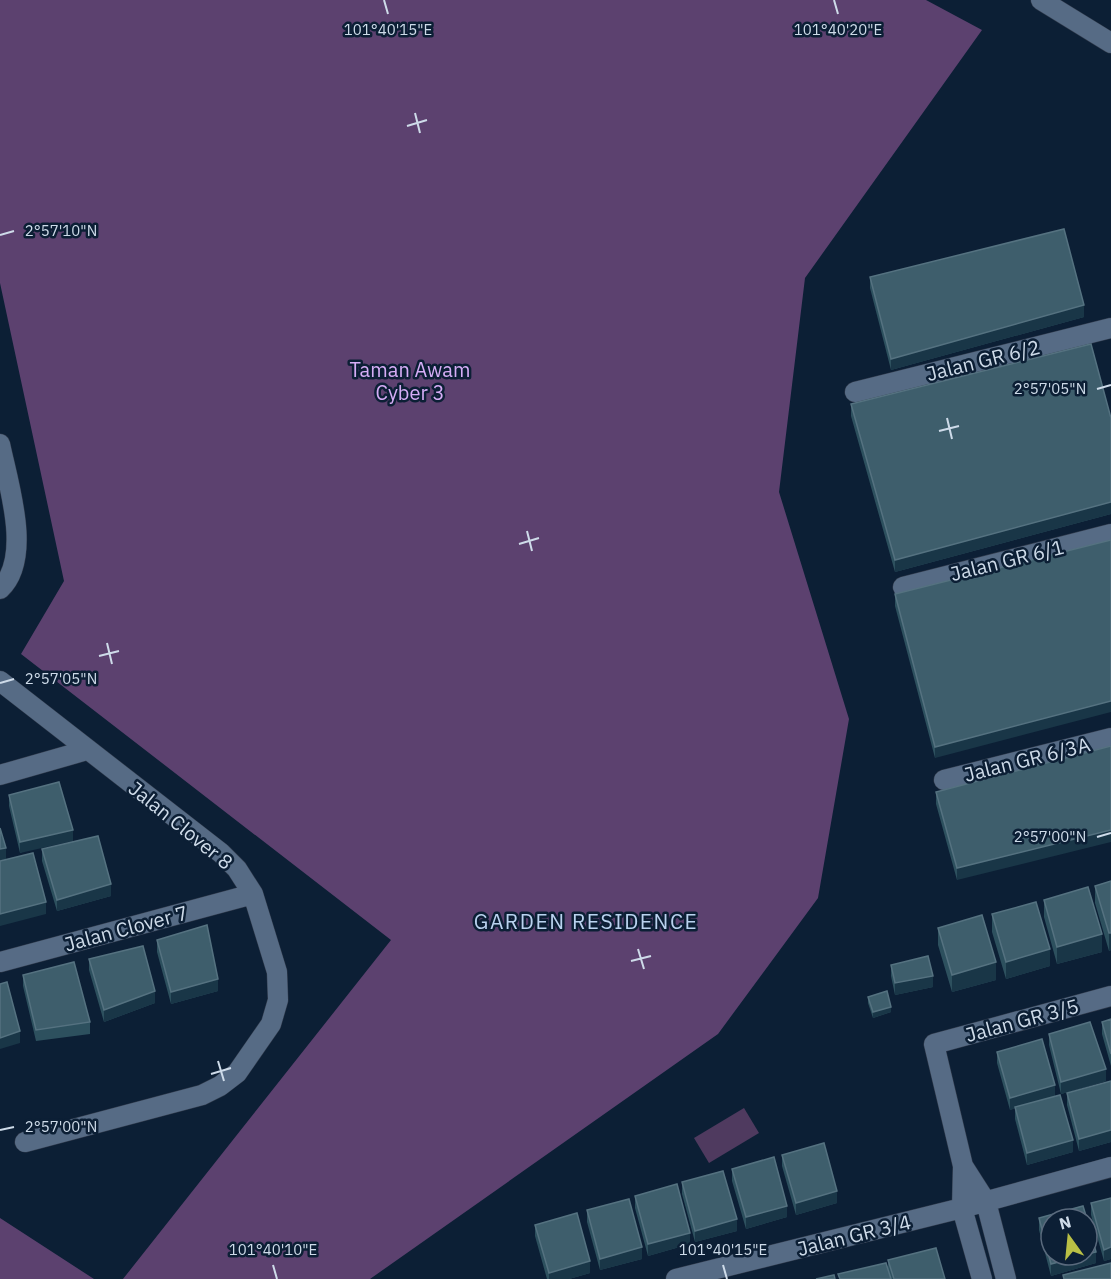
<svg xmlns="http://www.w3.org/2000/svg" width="1111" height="1279" font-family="'IBM Plex Sans',sans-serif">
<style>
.green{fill:#4f3a5f}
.forest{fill:#5c416f}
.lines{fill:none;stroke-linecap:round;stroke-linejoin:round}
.minor-casing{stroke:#313b4c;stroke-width:21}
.minor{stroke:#566b85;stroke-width:20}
.wall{fill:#2d505e}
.shaded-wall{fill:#193647}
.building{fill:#3e5e6c;stroke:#557280;stroke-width:1.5}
.ticks{fill:none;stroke:#cedbe9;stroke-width:2}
.labels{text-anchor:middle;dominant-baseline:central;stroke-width:5;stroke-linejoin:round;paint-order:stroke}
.street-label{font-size:20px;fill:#cedbe9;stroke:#0c1f35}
.park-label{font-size:20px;fill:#d6adf6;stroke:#0c1f35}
.neighbourhood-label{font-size:21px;letter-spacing:1.5px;fill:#bad2ef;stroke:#0c1f35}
.ticks-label{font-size:15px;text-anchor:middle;fill:#cedbe9;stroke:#0c1f35;stroke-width:5;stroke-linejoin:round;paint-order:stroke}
</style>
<rect width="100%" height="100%" fill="#0c1f35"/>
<path class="green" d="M744,1108L759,1133L709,1163L694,1138Z"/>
<path class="forest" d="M0,0H926L982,30L805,278L779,492L849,719L818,898L718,1034L370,1279H123L391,940L21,654L64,581L0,283Z
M0,1218L94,1279H0Z"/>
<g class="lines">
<defs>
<path id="minor" d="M1041,0L1111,43
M855,392L1111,328
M0,444C8,483 33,558 0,589
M903,587L1111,534
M0,681L221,853L237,869L253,894L277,972L278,1000L271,1024L237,1073L220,1086L202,1095L25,1142
M0,775L87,750
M944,780L1111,738
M0,962L253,894
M963,1166L986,1202L1006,1279
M676,1279L962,1208L1111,1167
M982,1279L962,1208L963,1166L934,1044L1111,996"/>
</defs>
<use href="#minor" class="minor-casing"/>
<use href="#minor" class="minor"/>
</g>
<path class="wall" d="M870,277L1084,317L891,370L870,288Z
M851,404L1111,418V514L895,572L851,416Z
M1111,540L935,758L895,606V594Z
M1111,746L957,880L936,804V792Z
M9,795L73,830L20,853L9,806Z
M42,849L111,896L57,911L42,861Z
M1111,881V950L1109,951L1095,903V886Z
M1044,900L1102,952L1057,964L1044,917Z
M992,914L1050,966L1006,979L992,932Z
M938,928L996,980L952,992L938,945Z
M157,940L218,991L171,1004L157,952Z
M89,959L155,1003L104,1022L89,970Z
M891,965L933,987L895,995L891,976Z
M23,975L90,1022V1034L36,1041L23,986Z
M868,997L891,1012L873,1018L868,1003Z
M1111,1019V1066L1102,1034V1022Z
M1049,1034L1106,1081L1061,1094L1049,1045Z
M997,1052L1055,1096L1073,1152L1027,1165L1015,1119V1108L1010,1110L997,1063Z
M1111,1081V1142L1079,1151L1067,1105V1093Z
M782,1155L837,1203L796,1215L782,1166Z
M732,1169L787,1217L746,1229L732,1181Z
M682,1182L737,1231L695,1242L682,1194Z
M635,1196L690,1244L648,1256L635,1208Z
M1111,1198V1259L1104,1261L1091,1215V1203Z
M587,1210L642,1259L600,1270L587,1222Z
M1039,1218L1096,1263L1051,1276L1039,1230Z
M535,1225L590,1273L569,1279H547L535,1236Z
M888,1260L945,1279H891L888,1271Z"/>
<path class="shaded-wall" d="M1084,305V317L891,370V359Z
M1111,502V514L895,572V560Z
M1111,701V712L935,758V747Z
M73,830V841L20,853V842Z
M1111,830V842L957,880V868Z
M6,848V859L0,861V849Z
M111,884V896L57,911V900Z
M46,902V914L0,926V914Z
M1109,933H1111V950L1109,951Z
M1102,934V952L1057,964V947Z
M1050,949V966L1006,979V962Z
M996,962V980L952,992V975Z
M933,976V987L895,995V983Z
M218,979V991L171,1004V992Z
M155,991V1003L104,1022V1010Z
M891,1007V1012L873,1018V1012Z
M20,1031V1043L0,1049V1038Z
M1106,1069V1081L1061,1094V1082Z
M1055,1085V1097L1010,1110V1098Z
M1111,1130V1142L1079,1151V1139Z
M1073,1140V1152L1027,1165V1153Z
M837,1191V1203L796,1215V1203Z
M787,1206V1217L746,1229V1217Z
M737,1219V1231L695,1242V1231Z
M690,1233V1244L648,1256V1244Z
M642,1247V1259L600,1270V1259Z
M1111,1247V1259L1104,1261V1250Z
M1096,1252V1263L1051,1276V1264L1084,1255H1087V1254Z
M590,1261V1273L569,1279H549V1273Z"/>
<path class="building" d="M1064,229L1084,305L891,359L870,277Z
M1091,344L1111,418V502L895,560L851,404Z
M1111,540V701L935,747L895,594Z
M1111,746V830L957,868L936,792Z
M59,782L73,830L20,842L9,795Z
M0,828L6,848L0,849Z
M98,836L111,884L57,900L42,849Z
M33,853L46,902L0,914V861Z
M1111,881V933H1109L1095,886Z
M1088,887L1102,934L1057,947L1044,900Z
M1036,902L1050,949L1006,962L992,914Z
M982,915L996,962L952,975L938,928Z
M207,925L218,979L171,992L157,940Z
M143,946L155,991L104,1010L89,959Z
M928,956L933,976L895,983L891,965Z
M74,962L90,1022L36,1030L23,975Z
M7,982L20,1031L0,1038V984Z
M887,991L891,1007L873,1012L868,997Z
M1111,1019V1054L1102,1022Z
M1090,1022L1106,1069L1061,1082L1049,1034Z
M1042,1039L1055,1085L1010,1098L997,1052Z
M1111,1081V1130L1079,1139L1067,1093Z
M1060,1095L1073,1140L1027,1153L1015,1107Z
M824,1143L837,1191L796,1203L782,1155Z
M774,1157L787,1206L746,1217L732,1169Z
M723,1171L737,1219L695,1231L682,1182Z
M677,1184L690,1233L648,1244L635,1196Z
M1111,1198V1247L1104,1250L1091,1203Z
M629,1199L642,1247L600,1259L587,1210Z
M1083,1206L1087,1219H1051V1255H1084L1051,1264L1039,1218Z
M577,1213L590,1261L549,1273L535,1225Z
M1087,1219L1096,1252L1087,1254Z
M936,1248L945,1279H894L888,1260Z
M886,1263L891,1279H840L838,1274Z
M1111,1263V1279H1064L1063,1275Z
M834,1275L835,1279H816Z"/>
<path class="ticks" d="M384,0L388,14M834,0L838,14M415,113L420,133M407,126L427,120M0,235L14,231M1097,389L1111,385M947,418L952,439M939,431L959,426M527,531L532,551M519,544L539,538M107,643L112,664M99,656L119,651M0,683L14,679M1097,837L1111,833M638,949L644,969M631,961L651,956M218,1061L224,1081M211,1074L231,1068M0,1130L14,1127M273,1265L277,1279M723,1265L727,1279"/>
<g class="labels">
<g class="street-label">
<text transform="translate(983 360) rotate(-14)">Jalan GR 6/2</text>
<text transform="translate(1007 560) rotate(-14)">Jalan GR 6/1</text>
<text transform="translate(1027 759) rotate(-14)">Jalan GR 6/3A</text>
<text transform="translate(181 825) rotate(39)">Jalan Clover 8</text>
<text transform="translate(126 928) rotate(-15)">Jalan Clover 7</text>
<text transform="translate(1022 1020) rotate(-15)">Jalan GR 3/5</text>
<text transform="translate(854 1235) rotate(-14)">Jalan GR 3/4</text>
</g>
<g class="park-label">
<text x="410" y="369">Taman Awam<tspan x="410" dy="23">Cyber 3</tspan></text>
</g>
<g class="neighbourhood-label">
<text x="586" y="921">GARDEN RESIDENCE</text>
</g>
</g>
<g class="ticks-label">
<text x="388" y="35">101°40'15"E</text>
<text x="838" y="35">101°40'20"E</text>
<text x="61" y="236">2°57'10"N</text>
<text x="1050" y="394">2°57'05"N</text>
<text x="61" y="684">2°57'05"N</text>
<text x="1050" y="842">2°57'00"N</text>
<text x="61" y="1132">2°57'00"N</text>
<text x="273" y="1255">101°40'10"E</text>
<text x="723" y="1255">101°40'15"E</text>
</g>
<g transform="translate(1069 1237) rotate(345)"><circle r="28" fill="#0c1f35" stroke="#5a6a7d" stroke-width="1.5"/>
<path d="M0-4.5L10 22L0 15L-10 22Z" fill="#bac045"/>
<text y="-9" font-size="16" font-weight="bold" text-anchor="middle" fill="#cedbe9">N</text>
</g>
</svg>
